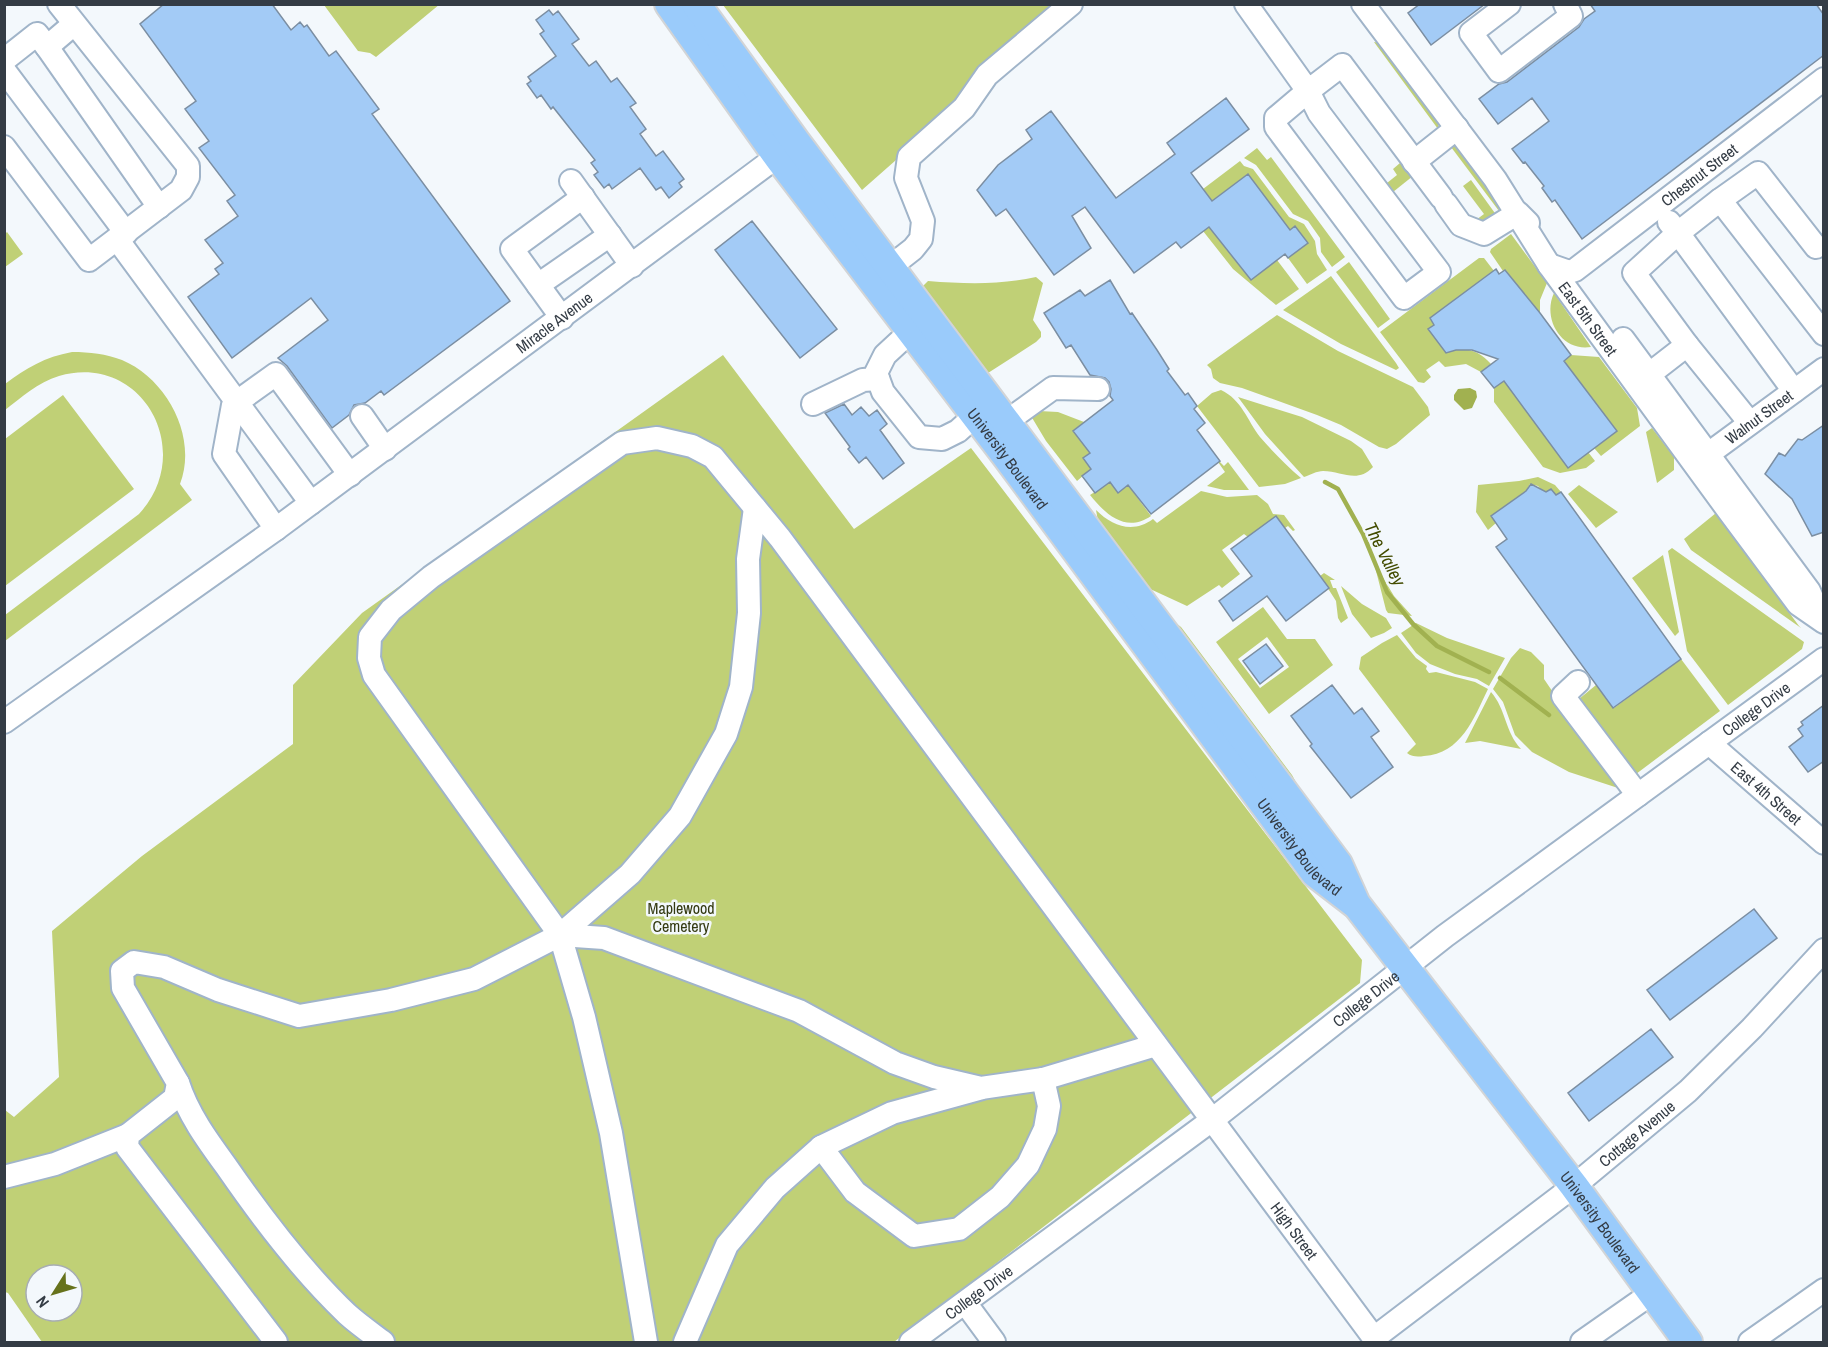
<svg xmlns="http://www.w3.org/2000/svg" width="1828" height="1347" font-family="'Archivo Narrow',sans-serif">
<style>
.green{fill:#c0d076;fill-rule:evenodd}
.water{fill:#a1b150}
.lines{fill:none;stroke-linecap:round;stroke-linejoin:round}
.stream{stroke:#a1b150;stroke-width:4.5}
.building{fill:#a3cbf6;stroke:#7b8ea2;stroke-width:1.5}
.minor-casing{stroke:#a0b4c9;stroke-width:26}
.major-casing{stroke:#d2d4d6;stroke-width:32}
.minor{stroke:#fff;stroke-width:22}
.major{stroke:#9acbfb;stroke-width:28}
.labels{text-anchor:middle;dominant-baseline:central;stroke-width:5;stroke-linejoin:round;paint-order:stroke}
.street-label{font-size:16px;fill:#343c45;stroke:#f3f8fc}
.park-label{font-size:16px;fill:#343a12;stroke:#f3f8fc}
.water-label{font-size:18px;font-style:italic;fill:#434c00;stroke:#f3f8fc}
</style>
<rect width="100%" height="100%" fill="#f3f8fc"/>
<path class="green" d="M440,4L376,57L370,53L358,51L324,5Z
M723,5H1072L862,190Z
M1374,42L1381,43L1436,117L1439,123L1438,129Z
M1454,146L1457,147L1498,201L1499,211L1451,147Z
M1257,148L1267,160L1271,157L1345,257L1332,267L1321,252L1320,238L1308,221L1293,214L1256,165L1244,158Z
M1240,161L1244,166L1253,169L1289,217L1304,224L1315,241L1317,254L1327,270L1307,284L1288,258L1308,243L1295,227L1290,230L1248,174L1212,201L1203,189Z
M1400,163L1403,164L1413,176L1393,192L1387,183L1397,175L1393,169Z
M1471,180L1497,216L1485,226L1476,220L1484,214L1463,186Z
M1209,227L1251,280L1277,260L1299,289L1276,305L1233,269L1203,231Z
M7,232L23,254L5,267V234Z
M1511,234L1547,283L1540,300V313L1505,270L1503,271L1490,252L1491,249Z
M1479,258H1484L1494,271L1430,318L1434,325L1429,329L1446,353C1463,345 1479,350 1491,364L1481,372L1466,364L1445,367L1439,361L1426,370L1431,377L1424,383L1418,382L1380,332Z
M1349,262L1390,319L1378,328L1336,272Z
M1331,276L1396,363L1399,368L1396,370L1341,344L1283,310Z
M1036,277L1043,283L1033,320L1041,332V337L1036,342L988,373L923,286L928,281C966,284 999,285 1036,277Z
M1554,293L1591,347C1561,352 1542,318 1554,293Z
M1277,315L1338,351L1413,387L1428,407L1430,415L1396,444L1387,449L1379,447L1341,425L1317,415L1242,388L1220,383L1213,378L1211,369L1207,365Z
M72,352C90,352 106,354 122,360C167,379 198,437 180,484L192,500L5,641V615L139,514C197,451 142,352 59,376C38,382 21,398 5,410V384C26,368 45,357 72,352Z
M723,355L854,529L971,448L1362,960L1360,983L894,1342H42L8,1293L5,1292V1110L14,1117L59,1077L52,931L142,856L293,744V685L362,613ZM36,1275H72V1311H36Z
M1571,355L1599,357L1637,408L1640,426L1601,456L1594,448L1617,431L1564,361Z
M1504,381L1588,452L1595,461L1586,468L1560,473L1543,467L1494,402V388Z
M1221,390C1242,400 1247,420 1260,437C1272,451 1287,466 1301,478L1285,484L1259,487L1197,406L1212,393Z
M63,395L134,489L5,586V439Z
M1238,397L1302,417L1351,441L1362,449L1373,467C1357,484 1342,471 1323,471C1317,471 1310,475 1304,477L1265,434Z
M1039,411L1058,412L1084,422L1073,431L1090,453L1083,458L1091,469L1077,481L1046,441L1031,416Z
M1652,428L1674,457V470L1657,483L1646,432Z
M1219,461L1224,466L1228,462L1249,490H1224L1207,486L1225,472L1218,462Z
M1538,477L1555,485L1561,492L1556,495L1551,489L1545,494L1538,486L1530,484L1526,491L1491,516L1496,523L1488,530L1476,512L1478,485L1519,481Z
M1110,482L1118,493L1128,485L1151,516C1126,533 1106,515 1090,495Z
M1579,485L1618,512L1596,528L1568,494Z
M1201,491L1227,497L1257,495L1268,504L1273,514L1284,515L1295,530L1293,531L1288,526L1285,528L1248,537L1244,534L1222,550L1240,574L1222,588L1219,585L1187,606L1148,588L1098,521L1096,510C1112,526 1133,534 1153,519L1157,523Z
M1716,513L1799,626L1801,628L1691,550L1684,539Z
M1672,548L1804,642L1802,649L1728,705L1687,651L1668,551Z
M1663,555L1679,632L1675,636L1632,578Z
M1374,563L1394,596L1412,616L1388,613L1386,610Z
M1324,573L1335,580H1330L1333,588H1336L1348,618L1341,623L1338,618L1336,601L1320,576Z
M1341,586L1362,604L1386,618L1392,628L1384,633L1371,638L1352,614Z
M1263,607L1287,639H1315L1333,665L1269,714L1216,642ZM1267,637L1289,667L1260,688L1238,659Z
M1173,621L1181,627L1292,775L1298,786V796Z
M1416,623L1447,638L1505,658L1489,686L1477,679L1455,674L1430,664L1416,653L1401,633Z
M1397,635L1416,658L1427,666L1426,669L1429,673L1436,672L1475,682L1488,689C1474,718 1461,754 1424,756C1418,757 1412,757 1407,753L1416,744L1359,669L1361,657L1382,643Z
M1520,648L1531,652L1544,665V679L1618,788L1569,772L1532,752L1515,735L1503,702L1493,689L1511,658Z
M1681,659L1720,711L1636,774L1579,699L1596,685L1614,708Z
M1491,692C1506,709 1505,732 1521,749L1480,741L1465,743Z"/>
<path class="water" d="M1470,388L1476,391L1477,397L1472,408L1464,410L1454,400V395L1458,389Z"/>
<g class="lines">
<path class="stream" d="M1325,482L1338,489L1363,534L1387,592L1413,624L1437,646L1489,672
M1500,678L1549,715"/>
</g>
<path class="building" d="M164,4H272L291,30L300,22L304,27L307,25L329,56L336,51L379,109L372,114L510,301L384,395L381,391L365,403L354,405L349,415L332,428L287,366L278,358L328,320L311,298L232,358L188,297L219,274L215,269L223,263L205,240L238,216L227,201L235,195L199,148L209,141L185,109L196,101L140,24Z
M1420,4H1485L1431,45L1408,13Z
M1590,4H1816L1824,15V55L1582,239L1555,200L1552,202L1542,188L1544,186L1525,162L1523,163L1512,149L1549,121L1532,98L1498,124L1479,99L1499,84L1507,82L1579,27L1584,19L1595,11Z
M549,10L553,15L558,11L579,39L572,44L589,66L596,61L611,82L617,78L636,103L630,107L646,129L640,134L656,156L663,151L684,179L679,183L682,187L669,198L661,187L656,190L640,168L612,189L609,184L604,188L594,175L598,172L591,163L595,160L553,107L551,109L541,95L537,98L527,84L531,81L528,77L556,56L540,34L544,31L536,20Z
M1226,98L1249,129L1191,173L1212,201L1248,174L1290,230L1295,226L1308,243L1288,258L1285,254L1251,280L1209,227L1181,248L1176,242L1134,273L1085,207L1072,216L1091,248L1054,275L1006,209L996,216L977,190L998,165L1032,139L1026,130L1051,111L1116,198L1175,154L1167,143Z
M752,221L837,329L800,358L715,250Z
M1496,269L1499,274L1505,270L1540,313L1571,355L1564,361L1617,431L1568,468L1504,381L1494,388L1481,372L1498,359L1472,350H1456L1446,353L1428,329L1434,325L1430,318Z
M1110,280L1130,314L1132,313L1157,350L1169,369L1167,371L1185,395L1188,393L1197,406L1194,409L1205,423L1197,430L1220,461L1151,514L1128,485L1118,493L1110,482L1095,493L1082,476L1091,469L1083,458L1090,453L1073,431L1113,400L1110,396L1111,389L1109,382L1105,378L1090,375L1071,345L1066,348L1044,313L1080,290L1085,296Z
M844,404L852,415L861,407L869,416L877,410L887,424L880,430L904,463L883,479L866,457L859,463L848,449L850,447L825,413Z
M1824,425V532L1812,536L1792,499L1765,474L1779,453L1785,456L1798,439L1802,440Z
M1531,484L1546,492L1551,489L1556,495L1561,492L1681,659L1613,708L1496,547L1507,539L1491,516L1526,491Z
M1276,516L1329,588L1286,621L1267,596L1233,621L1219,601L1252,576L1231,549Z
M1266,644L1283,666L1260,684L1243,661Z
M1332,685L1354,714L1362,708L1379,731L1371,737L1393,767L1351,798L1310,746L1312,744L1291,716Z
M1824,705V761L1808,772L1789,747L1803,736L1798,729L1803,725L1801,722Z
M1754,909L1777,938L1670,1020L1647,990Z
M1651,1029L1673,1057L1589,1121L1568,1093Z"/>
<g class="lines">
<defs>
<g id="minor">
<path d="M1246,4L1308,91L1342,65L1441,197"/>
<path id="s1" d="M1363,4L1495,179L1549,265L1728,510L1798,604L1824,622"/>
<path d="M1509,4L1471,33L1499,71L1571,16L1565,4"/>
<path d="M47,47L159,207"/>
<path d="M4,60L37,34L47,47L74,24"/>
<path d="M4,70L126,233"/>
<path d="M1308,91L1319,113L1439,272L1404,298L1276,127V118Z"/>
<path d="M4,147L89,260L181,190L188,177V166L59,4"/>
<path d="M1414,162L1457,128"/>
<path d="M571,181L632,266"/>
<path d="M1720,200L1758,173L1816,247"/>
<path d="M1446,204L1461,225L1484,234L1518,213L1528,223"/>
<path d="M1669,222L1678,233L1634,273L1687,345L1750,423"/>
<path d="M117,239L311,503"/>
<path id="s2" d="M1549,265L1569,272L1575,270L1824,79"/>
<path d="M890,267L913,249L921,239L923,221L906,178L909,157L964,108L987,75L1071,4"/>
<path d="M538,285L610,235"/>
<path d="M562,318L512,249L583,197"/>
<path d="M912,330L885,355L876,373L883,392L919,437L942,439L958,431L987,405"/>
<path d="M1623,339L1809,591L1822,620"/>
<path d="M1638,383L1687,345"/>
<path d="M1794,391L1678,233L1720,200L1824,334"/>
<path d="M813,404L863,380L878,379"/>
<path d="M362,416L385,449"/>
<path d="M1006,422L1053,388L1098,389"/>
<path id="s3" d="M1696,463L1824,369"/>
<path d="M276,529L224,454L233,405L237,402L276,374L350,475"/>
<path d="M1578,682L1563,696L1638,795"/>
<path id="s4" d="M4,722L276,529L790,147"/>
<path id="s5" d="M1709,743L1824,843"/>
<path d="M560,935L604,938L799,1011L895,1063L934,1077L981,1088L1043,1079L1049,1106L1045,1129L1028,1165L1000,1197L959,1229L914,1236L855,1192L821,1147L775,1188L727,1245L685,1342"/>
<path d="M1043,1079L1156,1045"/>
<path d="M178,1083C188,1114 207,1140 226,1166C262,1218 301,1270 347,1314C358,1324 371,1333 383,1342"/>
<path d="M821,1147L892,1113L979,1089"/>
<path d="M4,1177L55,1164L128,1135"/>
<path d="M966,1304L994,1342"/>
<path id="s6" d="M1374,1338L1574,1186L1688,1091L1752,1028L1824,950"/>
<path d="M276,1342L127,1147L128,1135L175,1098L178,1083L123,988L122,971L134,962L164,967L218,990L299,1016L391,1000L474,979L560,935L630,874L680,816L726,734L741,687L749,613L748,559L755,508"/>
<path id="s7" d="M646,1342L611,1133L584,1017L560,935L374,675L369,658L370,637L391,610L431,577L622,443L657,438L692,446L713,457L780,538L1377,1342"/>
<path id="s8" d="M911,1342L1212,1120L1445,936L1824,659"/>
<path d="M1582,1342L1652,1293"/>
<path d="M1750,1342L1824,1290"/>
</g>
<g id="major">
<path id="s9" d="M669,4L778,157L1007,457L1315,873L1354,903"/>
<path id="s10" d="M696,4L796,142L1338,864L1356,904L1574,1186L1688,1342"/>
</g>
</defs>
<use href="#minor" class="minor-casing"/>
<use href="#major" class="major-casing"/>
<use href="#minor" class="minor"/>
<use href="#major" class="major"/>
</g>
<g class="labels">
<g class="street-label">
<text stroke="none"><textPath href="#s2" startOffset="184">Chestnut Street</textPath></text>
<text stroke="none"><textPath href="#s1" startOffset="387">East 5th Street</textPath></text>
<text stroke="none"><textPath href="#s4" startOffset="680">Miracle Avenue</textPath></text>
<text stroke="none"><textPath href="#s3" startOffset="78">Walnut Street</textPath></text>
<text stroke="none"><textPath href="#s9" startOffset="567">University Boulevard</textPath></text>
<text stroke="none"><textPath href="#s8" startOffset="1056">College Drive</textPath></text>
<text stroke="none"><textPath href="#s5" startOffset="76">East 4th Street</textPath></text>
<text stroke="none"><textPath href="#s9" startOffset="1053">University Boulevard</textPath></text>
<text stroke="none"><textPath href="#s8" startOffset="570">College Drive</textPath></text>
<text stroke="none"><textPath href="#s6" startOffset="333">Cottage Avenue</textPath></text>
<text stroke="none"><textPath href="#s10" startOffset="1518">University Boulevard</textPath></text>
<text stroke="none"><textPath href="#s7" startOffset="2157">High Street</textPath></text>
<text stroke="none"><textPath href="#s8" startOffset="84">College Drive</textPath></text>
</g>
<g class="park-label">
<text x="681" y="908">Maplewood<tspan x="681" dy="18">Cemetery</tspan></text>
</g>
<g class="water-label">
<text transform="translate(1385 554) rotate(63)">The Valley</text>
</g>
</g>
<rect width="1828" height="1347" fill="none" stroke="#343c45" stroke-width="12"/>
<g transform="translate(54 1293) rotate(233)"><circle r="28" fill="#f3f8fc" stroke="#a7adb3" stroke-width="1.5"/>
<path d="M0-4.5L10 22L0 15L-10 22Z" fill="#66721c"/>
<text y="-9" font-size="16" font-weight="bold" text-anchor="middle" fill="#343c45">N</text>
</g>
</svg>
